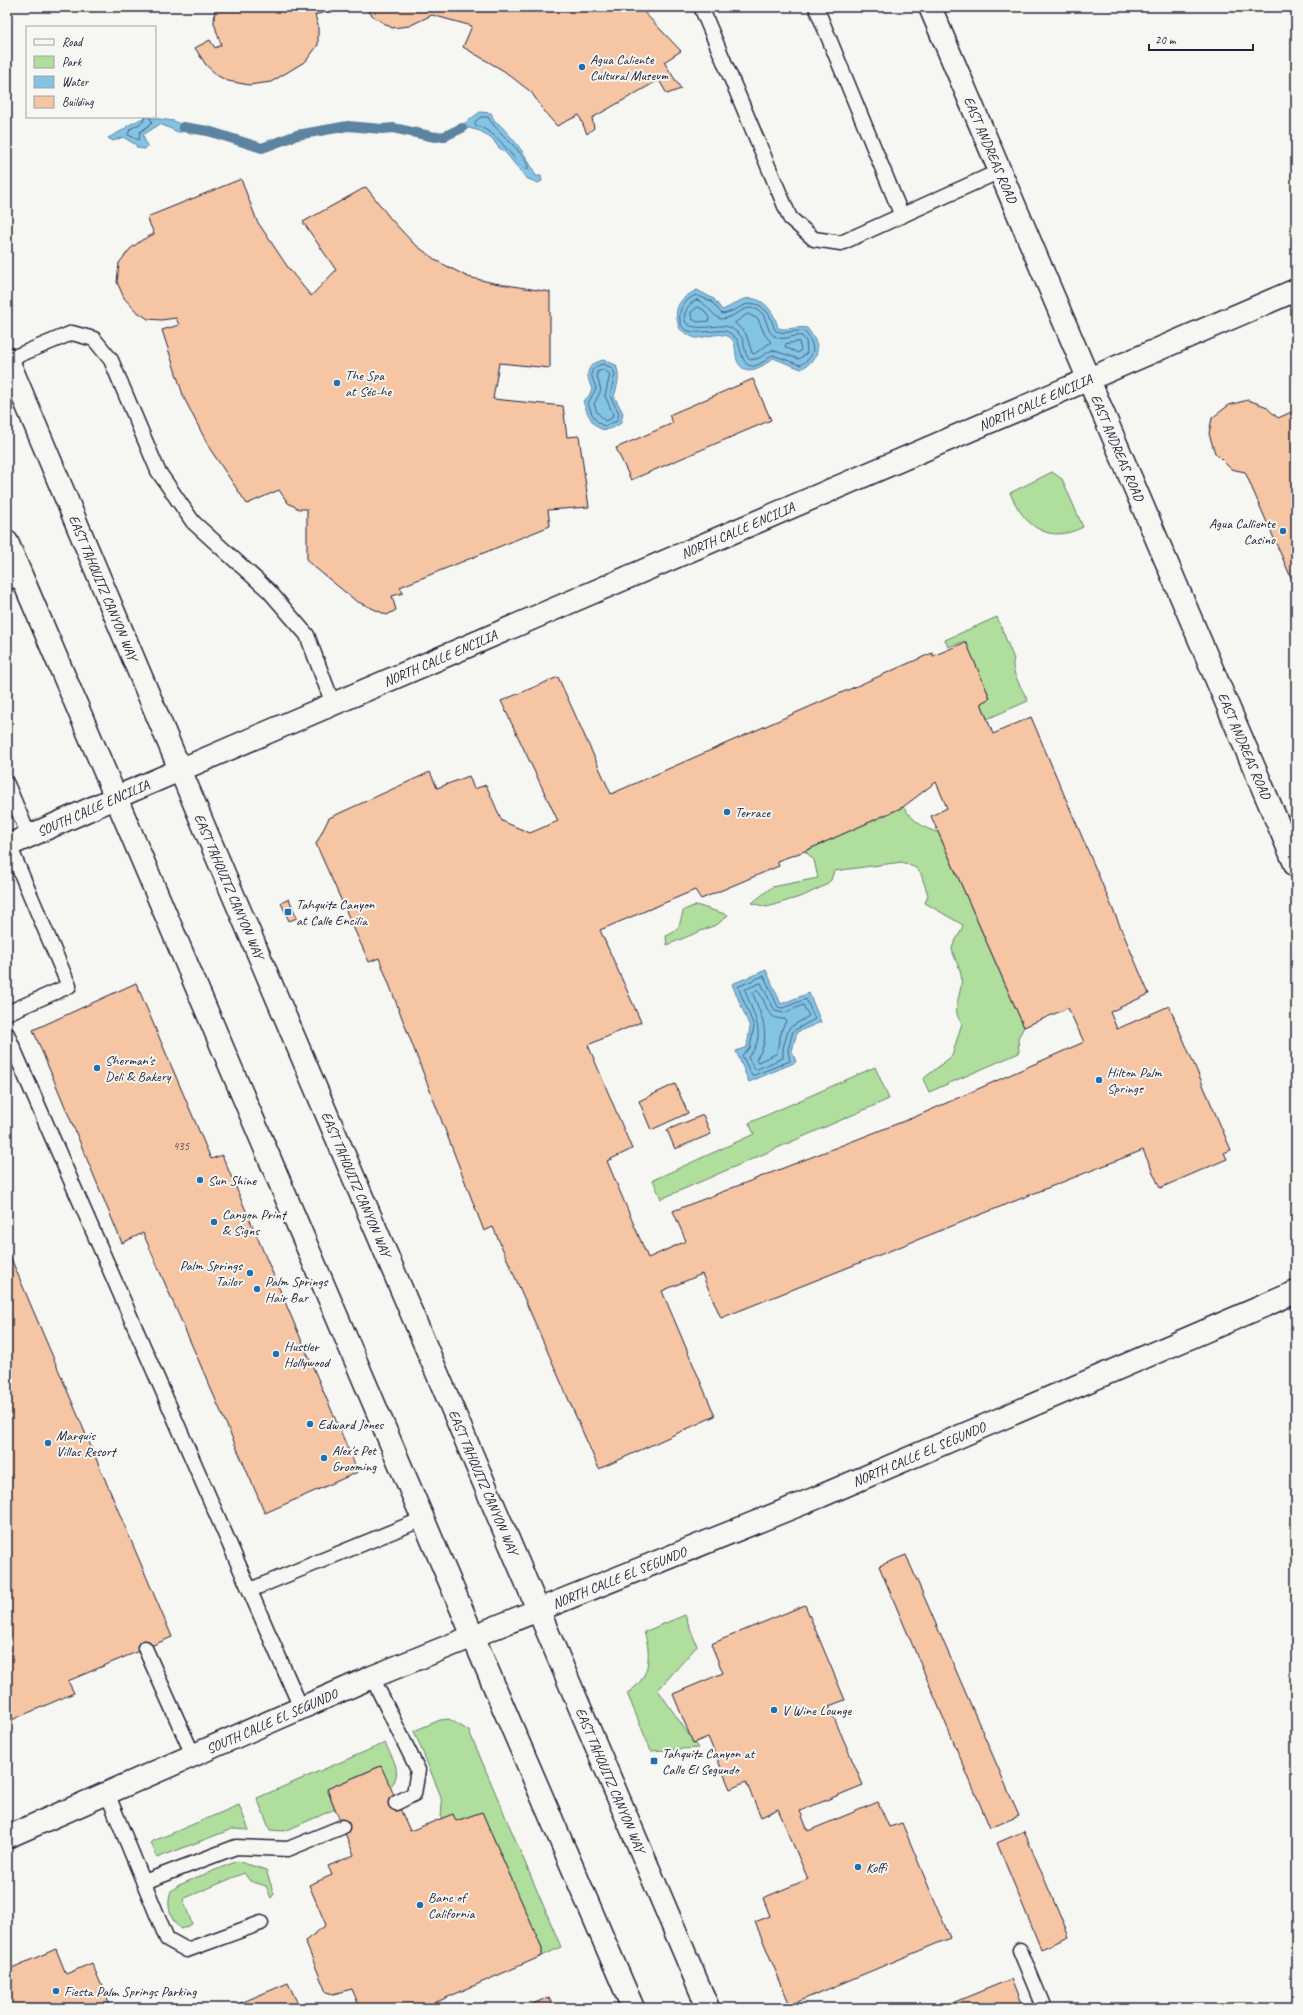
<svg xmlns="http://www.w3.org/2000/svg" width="1303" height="2015" font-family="Caveat,sans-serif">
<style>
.green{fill:#afde9d;stroke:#68806c}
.water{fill:#83c3e4;stroke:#5c83a0}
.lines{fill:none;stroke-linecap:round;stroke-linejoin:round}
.shore{stroke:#49627f;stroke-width:1}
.stream{stroke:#5c83a0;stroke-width:10}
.building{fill:#f5c5a4;stroke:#22223b;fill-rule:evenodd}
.service-casing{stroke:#22223b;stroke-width:17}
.minor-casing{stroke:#22223b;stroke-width:25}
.secondary-casing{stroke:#22223b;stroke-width:25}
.service{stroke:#f6f6f2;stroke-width:14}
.minor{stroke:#f6f6f2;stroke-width:22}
.secondary{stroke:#f6f6f2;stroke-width:22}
.poi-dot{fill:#1f6fb2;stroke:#f6f6f2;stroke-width:1.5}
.labels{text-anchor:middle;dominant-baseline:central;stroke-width:4;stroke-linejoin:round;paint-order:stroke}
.number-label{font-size:12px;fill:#574b55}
.poi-label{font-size:14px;fill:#22223b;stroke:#f6f6f2;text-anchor:start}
.street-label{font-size:14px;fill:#22223b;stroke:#f6f6f2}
</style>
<rect width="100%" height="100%" fill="#f6f6f2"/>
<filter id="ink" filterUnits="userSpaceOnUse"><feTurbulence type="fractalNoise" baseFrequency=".025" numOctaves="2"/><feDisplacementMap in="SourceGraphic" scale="8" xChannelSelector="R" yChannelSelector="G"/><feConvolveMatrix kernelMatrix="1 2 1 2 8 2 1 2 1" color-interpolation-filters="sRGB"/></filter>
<g filter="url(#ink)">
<path class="green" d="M1052,472L1062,479L1083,527C1048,545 1024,526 1010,493Z
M997,617L1014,659C1009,670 1023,690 1028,701L987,719L981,703L990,698L965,641L948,647L945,640Z
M903,807C912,819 923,829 938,832L1024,1027L1018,1038L1019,1053L929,1092L923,1079L952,1056L962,1023C949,1010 964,992 961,975C960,966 953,957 952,948C955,939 961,934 963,925L925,903L928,895L921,874L916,868L902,862L834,871L831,880L824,886L803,896L767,907L752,903L772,887L818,878L814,860L805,851Z
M696,905L728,915L718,924L667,945L666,936C683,929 678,923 684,910Z
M875,1067L889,1099L661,1199L653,1180L754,1134L749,1123Z
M685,1615L697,1646L658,1690L698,1748L651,1751L627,1693C650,1680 652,1654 644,1632Z
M449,1719L469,1731L561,1947L542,1956V1948L482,1812L456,1821L453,1815L441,1819L442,1803L440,1794L414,1731L440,1720Z
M385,1743C392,1758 404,1772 390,1787L380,1766L327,1789L335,1809L285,1831L270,1830L257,1798Z
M239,1805L249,1830L232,1829L157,1858L151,1842Z
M237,1861L266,1870L274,1894L271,1898L266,1886L250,1881L244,1873L183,1899L192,1924L181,1929C170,1921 166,1904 171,1891L179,1885Z"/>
<path class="water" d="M480,112L491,113L495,123L497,122C513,138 527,155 536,176H541L542,181L538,183L526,178L505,152L498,147L492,138L480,131L469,128L464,130L461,126Z
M145,117L174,121L180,124L184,122L186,124L182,132H178L160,124L143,135L147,146L145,149L137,148L136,145L123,137L113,141L108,138L125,129L127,126Z
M697,290L714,299L722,310C729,308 741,299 745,299C763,295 775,313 778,328C787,331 796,326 807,328C821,346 822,357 801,369L773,358C764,366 744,379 737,360C734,350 738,338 724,335C715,333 705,338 696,338C691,337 684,332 680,329C672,309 678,299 697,290Z
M603,360L616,365C620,376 618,385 614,396L623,413L621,423C598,440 590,421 583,401L589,396L592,389C585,373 586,365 603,360Z
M766,970L781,1004L809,993L821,1022L797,1032L792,1051L796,1062L749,1082L736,1051L747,1047L750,1027L732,984Z"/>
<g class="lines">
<path class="shore" d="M145,117L143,122L130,129L128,135L139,140L140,132L152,123L150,117
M481,117H488C494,130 529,155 528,169H525C506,152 501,134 475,125V122Z
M696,295L711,301L722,314C739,312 751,293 767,312C772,317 772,326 776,331C787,335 795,329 805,332C816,346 816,357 800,365L773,355C769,356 767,360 763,362C742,376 742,351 737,339C733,336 729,331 724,331C710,329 676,342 680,313C681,304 689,298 696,295Z
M697,300C709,305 711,315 721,319C732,319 742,308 750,308C769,309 764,328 773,335C783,343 792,334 802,336L806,341L807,353L799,359L772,350L759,358L750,360C742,353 747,340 738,333C734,330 729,326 724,326C714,325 680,335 685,313C687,307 691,302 697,300Z
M698,307L704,310L709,318V321L698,322L692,319L691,313Z
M748,314L758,319L765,335L771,342L754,354L752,353L746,334L735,323Z
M799,342L801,350L798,353L785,347L786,344Z
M603,364L612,368L615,374L610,396L619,413L617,421L604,426C594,422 591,412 588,403L596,389C593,377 585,369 603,364Z
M604,370L610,374L605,396L613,414L612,418L605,421L597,412L594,404L601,390L597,377V372Z
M764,976L778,1007L783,1008L806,999L815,1019L793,1031L788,1050L790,1061L752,1076L742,1055L750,1048L754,1026L738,987Z
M761,983L775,1011L784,1013L803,1005L809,1016L789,1028L783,1048V1058L755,1070L748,1057C769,1036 752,1013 745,990Z
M757,990C768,1001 764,1020 785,1019L786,1021L782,1029L776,1054L758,1062L756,1059C773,1038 761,1015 753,994Z"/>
<path class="stream" d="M183,127L208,131L262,148L297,135L348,126L382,129L393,128L435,137L445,136L462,128"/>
</g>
<path class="building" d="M215,7H342L315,15L318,25V45L306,61L271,82L249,85L228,81L218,76L206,65L195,48L210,40L215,48L221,45L214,23Z
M364,7H643L641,9L681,51L664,62L681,89L667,94L659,80L592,118L594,128L587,134L579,115L557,126L548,116L531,92L504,71L463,47L472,26L432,15L409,26L392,28L374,17Z
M241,179L257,221L289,269L311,296L336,270L303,222L366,187L390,218L413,243L437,261L468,277L494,283L550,292V368L499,363L493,399L563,406L567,437L579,436L589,507L548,510L550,526L400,587L403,593L392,596L396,610L387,615L356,601L307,561V509H299L288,503L279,490L247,504L210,449L184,398L162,330L179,325L176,318L161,320L148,319L136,311L124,298L117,282L119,263L130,249L142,240L154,234L147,217Z
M753,379L771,420L631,480L616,448L673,423L669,415Z
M1248,400L1265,406L1278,418L1296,410V589L1245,472L1231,469L1215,453L1209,434L1212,418L1229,405Z
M966,642L990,698L981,703L993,734L1031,717L1149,994L1110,1012L1117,1029L1169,1006L1231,1150L1224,1153L1227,1159L1160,1188L1143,1150L721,1318L702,1274L662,1291L715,1416L599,1469L493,1227L484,1231L379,958L369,962L316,844L329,818L430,772L437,788L469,776L474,789L486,785L502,821L530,833L558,821L501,701L558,677L611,794L932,653L933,656ZM936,782L947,808L931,816L1024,1027L1068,1008L1084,1042L917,1116L673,1211L686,1241L648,1258L607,1161L632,1149L588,1045L641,1022L600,930L695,890L701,899L779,866L777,861L805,851L903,807Z
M289,899L297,918L289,921L281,903Z
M136,983L211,1159L222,1155L358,1472L265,1513L143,1233L122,1243L33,1030Z
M675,1084L688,1113L651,1130L639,1101Z
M703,1115L711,1134L675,1149L667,1130Z
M7,1249L172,1637L68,1681L74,1693L7,1722Z
M906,1555L1019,1816L990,1828L879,1566Z
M805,1605L845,1700L829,1706L863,1785L800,1811L808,1831L878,1802L889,1827L902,1823L950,1938L790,2005L755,1922L770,1916L763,1898L808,1879L778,1809L761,1817L746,1782L730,1789L708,1737L693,1743L673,1694L723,1673L711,1644Z
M381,1766L410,1831L453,1814L456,1821L482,1812L542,1948V1956L423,2008H360L352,1989L333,1994L326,1992L305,1941L326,1925L309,1885L332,1875L328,1866L354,1855L327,1789Z
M1024,1831L1069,1937L1041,1949L997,1843Z
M56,1949L66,1974L92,1963L111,2008H7V1970Z
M1011,1979L1021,2004L1012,2008H940Z
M288,1983L300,2008H229Z
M549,1997L554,2008H523Z"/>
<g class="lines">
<defs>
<path id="service" d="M701,7L790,218L814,239L841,243L1000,171
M816,7L902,216
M7,360L72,333L94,339L111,360L158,471L193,522L269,591L307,635L333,704
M7,583L22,576
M7,784L29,836
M7,1013L69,986L9,845
M7,1034L301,1708
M250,1590L423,1519
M145,1648L193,1755
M372,1677L418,1770L414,1794L396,1803
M107,1793L167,1939L187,1950L261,1923
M144,1882L236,1847L288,1849L342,1827
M1020,1950L1044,2008"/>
<g id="minor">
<path id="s1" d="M930,7L1296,866"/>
<path id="s2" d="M7,846L117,797L1296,290"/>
<path id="s3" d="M7,1837L372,1677L821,1496L1296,1292"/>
</g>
<g id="secondary">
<path id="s4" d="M7,358L208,836L708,2008"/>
<path d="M7,542L504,1709L633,2008"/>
</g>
</defs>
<use href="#service" class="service-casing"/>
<use href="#minor" class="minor-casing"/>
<use href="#secondary" class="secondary-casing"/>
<use href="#service" class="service"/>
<use href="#minor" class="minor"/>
<use href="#secondary" class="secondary"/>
</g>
</g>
<g class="poi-dot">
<circle cx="582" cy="67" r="4"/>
<circle cx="337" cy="383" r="4"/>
<circle cx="1283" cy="531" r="4"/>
<circle cx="727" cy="812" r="4"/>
<rect x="284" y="908" width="8" height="8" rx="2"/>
<circle cx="97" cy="1068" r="4"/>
<circle cx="1099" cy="1080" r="4"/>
<circle cx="200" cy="1180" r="4"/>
<circle cx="214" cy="1222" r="4"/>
<circle cx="250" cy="1273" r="4"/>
<circle cx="257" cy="1289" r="4"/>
<circle cx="276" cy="1354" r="4"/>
<circle cx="310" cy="1424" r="4"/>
<circle cx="48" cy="1443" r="4"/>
<circle cx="324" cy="1458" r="4"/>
<circle cx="774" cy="1710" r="4"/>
<rect x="650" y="1757" width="8" height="8" rx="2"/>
<circle cx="858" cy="1867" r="4"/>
<circle cx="420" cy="1905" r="4"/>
<circle cx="56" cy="1991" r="4"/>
</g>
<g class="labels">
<g class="number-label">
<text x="181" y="1146">435</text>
</g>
<g class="poi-label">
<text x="590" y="59">Agua Caliente<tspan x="590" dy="16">Cultural Museum</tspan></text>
<text x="345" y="375">The Spa<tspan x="345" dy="16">at Séc-he</tspan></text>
<text x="1275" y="523" text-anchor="end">Agua Calliente<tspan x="1275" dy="16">Casino</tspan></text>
<text x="735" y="812">Terrace</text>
<text x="296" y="904">Tahquitz Canyon<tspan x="296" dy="16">at Calle Encilia</tspan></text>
<text x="105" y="1060">Sherman's<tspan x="105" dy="16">Deli &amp; Bakery</tspan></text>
<text x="1107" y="1072">Hilton Palm<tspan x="1107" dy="16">Springs</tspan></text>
<text x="208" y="1180">Sun Shine</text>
<text x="222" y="1214">Canyon Print<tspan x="222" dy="16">&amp; Signs</tspan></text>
<text x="242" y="1265" text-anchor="end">Palm Springs<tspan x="242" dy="16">Tailor</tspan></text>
<text x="265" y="1281">Palm Springs<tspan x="265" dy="16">Hair Bar</tspan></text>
<text x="284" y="1346">Hustler<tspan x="284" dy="16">Hollywood</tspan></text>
<text x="318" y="1424">Edward Jones</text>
<text x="56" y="1435">Marquis<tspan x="56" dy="16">Villas Resort</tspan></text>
<text x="332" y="1450">Alex's Pet<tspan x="332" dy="16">Grooming</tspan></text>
<text x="782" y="1710">V Wine Lounge</text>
<text x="662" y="1753">Tahquitz Canyon at<tspan x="662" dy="16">Calle El Segundo</tspan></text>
<text x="866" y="1867">Koffi</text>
<text x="428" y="1897">Banc of<tspan x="428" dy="16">California</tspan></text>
<text x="64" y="1991">Fiesta Palm Springs Parking</text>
</g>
<g class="street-label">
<text stroke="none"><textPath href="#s1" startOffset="155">EAST ANDREAS ROAD</textPath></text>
<text stroke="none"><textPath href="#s2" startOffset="1120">NORTH CALLE ENCILIA</textPath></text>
<text stroke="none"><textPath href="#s1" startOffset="479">EAST ANDREAS ROAD</textPath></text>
<text stroke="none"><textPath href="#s2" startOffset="796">NORTH CALLE ENCILIA</textPath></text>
<text stroke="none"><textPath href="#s4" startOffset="249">EAST TAHQUITZ CANYON WAY</textPath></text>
<text stroke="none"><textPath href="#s2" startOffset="472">NORTH CALLE ENCILIA</textPath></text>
<text stroke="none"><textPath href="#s1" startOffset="803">EAST ANDREAS ROAD</textPath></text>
<text stroke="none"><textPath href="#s2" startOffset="94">SOUTH CALLE ENCILIA</textPath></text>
<text stroke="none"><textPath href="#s4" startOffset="573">EAST TAHQUITZ CANYON WAY</textPath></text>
<text stroke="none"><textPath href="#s4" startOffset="897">EAST TAHQUITZ CANYON WAY</textPath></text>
<text stroke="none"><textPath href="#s3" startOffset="989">NORTH CALLE EL SEGUNDO</textPath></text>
<text stroke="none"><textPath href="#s4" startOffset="1221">EAST TAHQUITZ CANYON WAY</textPath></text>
<text stroke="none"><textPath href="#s3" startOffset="665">NORTH CALLE EL SEGUNDO</textPath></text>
<text stroke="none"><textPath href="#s3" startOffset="289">SOUTH CALLE EL SEGUNDO</textPath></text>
<text stroke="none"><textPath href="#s4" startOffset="1545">EAST TAHQUITZ CANYON WAY</textPath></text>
</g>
</g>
<rect width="1303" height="2015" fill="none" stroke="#f6f6f2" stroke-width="24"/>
<rect x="12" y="12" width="1279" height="1991" fill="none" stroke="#22223b" stroke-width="1.5" filter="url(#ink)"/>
<rect x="26" y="26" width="130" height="92" fill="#f6f6f2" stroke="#a1a1a9"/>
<rect x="34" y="39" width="20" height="6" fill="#f6f6f2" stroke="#a1a1a9"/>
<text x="62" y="46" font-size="12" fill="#22223b">Road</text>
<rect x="34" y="56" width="20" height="12" fill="#afde9d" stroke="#a1a1a9"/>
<text x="62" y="66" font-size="12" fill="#22223b">Park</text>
<rect x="34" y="76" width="20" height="12" fill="#83c3e4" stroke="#a1a1a9"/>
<text x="62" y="86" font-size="12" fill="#22223b">Water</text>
<rect x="34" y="96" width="20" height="12" fill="#f5c5a4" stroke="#a1a1a9"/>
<text x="62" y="106" font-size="12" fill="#22223b">Building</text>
<path d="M1149 44v6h104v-6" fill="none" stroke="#22223b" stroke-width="2"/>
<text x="1155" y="44" font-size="12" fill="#22223b" stroke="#f6f6f2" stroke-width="3" paint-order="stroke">20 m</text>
</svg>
